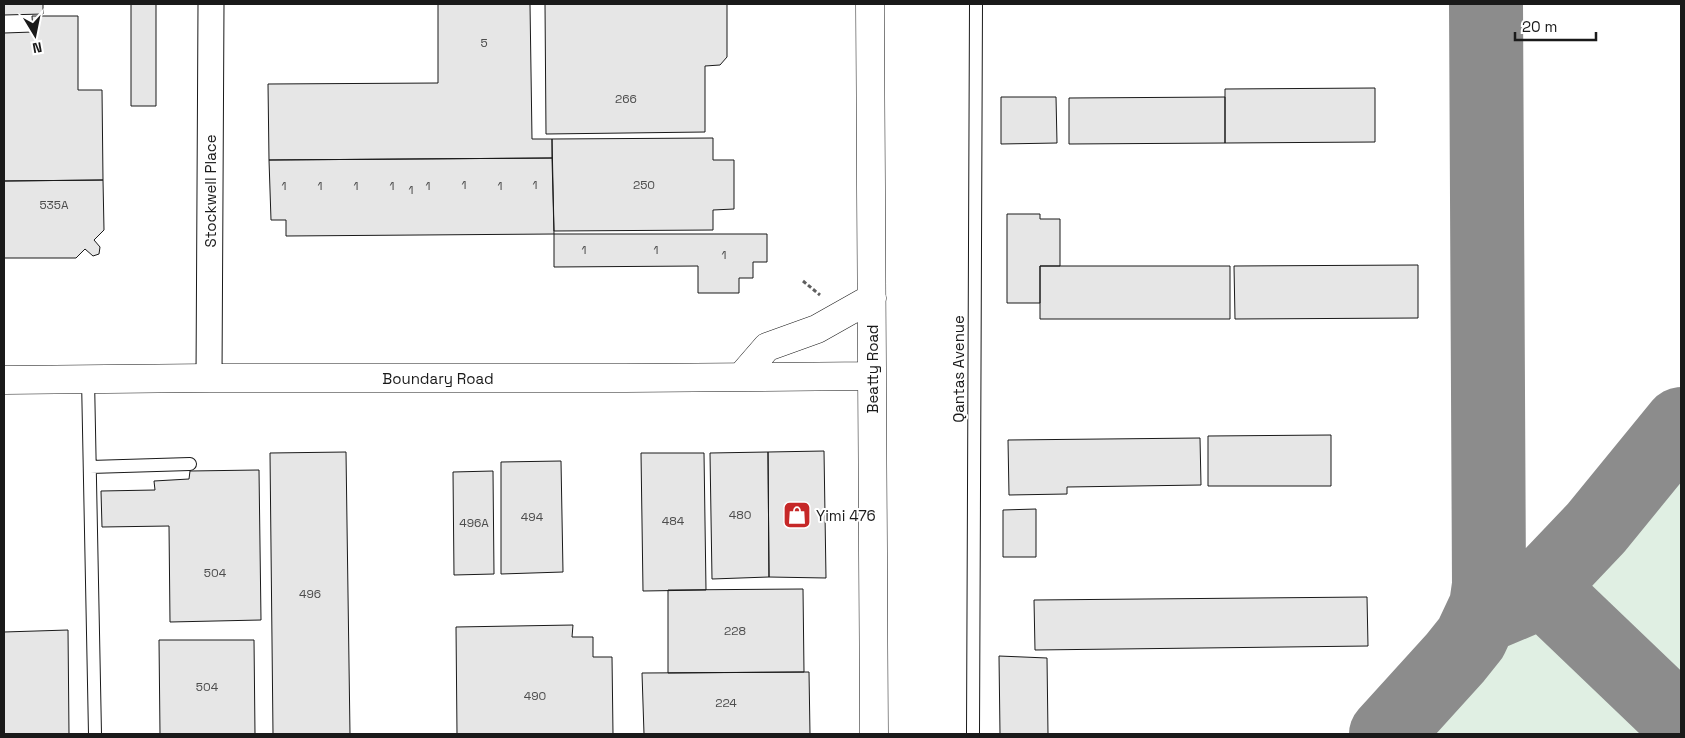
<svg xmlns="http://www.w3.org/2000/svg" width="1685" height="738" font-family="'Space Grotesk',sans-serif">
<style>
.green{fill:#e0efe3;stroke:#6a6a6a}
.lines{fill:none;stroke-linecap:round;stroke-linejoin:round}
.taxiway{stroke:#8c8c8c;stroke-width:74}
.building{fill:#e6e6e6;stroke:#1a1a1a}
.lane-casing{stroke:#1a1a1a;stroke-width:14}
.street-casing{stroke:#1a1a1a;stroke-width:27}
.secondary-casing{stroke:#1a1a1a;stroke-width:29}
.path{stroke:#5f5f5f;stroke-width:3;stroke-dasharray:4 2.5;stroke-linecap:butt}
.lane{stroke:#fff;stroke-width:12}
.street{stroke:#fff;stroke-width:25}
.secondary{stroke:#fff;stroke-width:28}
.labels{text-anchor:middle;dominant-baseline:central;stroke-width:4;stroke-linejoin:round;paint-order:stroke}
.number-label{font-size:12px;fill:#4d4d4d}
.street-label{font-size:15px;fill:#1a1a1a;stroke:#fff}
.poi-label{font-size:15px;fill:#1a1a1a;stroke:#fff;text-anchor:start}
</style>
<rect width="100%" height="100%" fill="#fff"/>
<path class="green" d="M1681,440V734H1421L1495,652Z"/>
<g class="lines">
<path class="taxiway" d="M1540,587L1681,722
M1482,617L1527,598L1540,587L1596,528L1681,424
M1386,734L1455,658L1471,638L1486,606L1489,585L1486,4"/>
</g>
<path class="building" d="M4,4H43V14L4,15Z
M131,4H156V106H131Z
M438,4H530L532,139H552V158L269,160L268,84L438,83Z
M545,4H727V57L720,65L705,66V132L546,134Z
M32,16H78V90H102L103,180L4,181V33L33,32Z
M1375,88V142L1225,143V89Z
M1001,97H1056L1057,143L1001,144Z
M1225,97V143L1069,144V98Z
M713,138V160H734V209L713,210V230L554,231L552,139Z
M552,158L554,234L286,236V220H271L269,160Z
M103,180L104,230L94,240L100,247L99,254L93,256L85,249L76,258H4V181Z
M1007,214H1040V219H1060V266H1040V303H1007Z
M554,234H767V262H753V278H739V293H698V266L554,267Z
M1418,265V318L1235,319L1234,266Z
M1040,266H1230V319H1040Z
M1331,435V486H1208V436Z
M1200,438L1201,485L1067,487V494L1009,495L1008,440Z
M824,451L826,578L769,577L768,452Z
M346,452L350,734H273L270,453Z
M768,452L769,577L712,579L710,453Z
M641,453H704L706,590L643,591Z
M561,461L563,572L501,574V462Z
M259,470L261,620L170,622L169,526L102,527L101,491L155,490L154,481L189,479L190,471Z
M493,471L494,574L454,575L453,472Z
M1036,509V557H1003V510Z
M803,589L804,672L668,673V590Z
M1367,597L1368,646L1035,650L1034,600Z
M573,625L572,637H593V657H612L613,734H457L456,627Z
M68,630L69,734H4V632Z
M159,640H254L255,734H160Z
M999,656L1047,658L1048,734H1000Z
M809,672L810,734H644L642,673Z"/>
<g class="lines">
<defs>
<path id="lane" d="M88,379L95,734
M90,467L190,464
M973,734L976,4"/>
<path id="street" d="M209,378L211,4"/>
<path id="secondary" d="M870,4L874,734
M741,377L767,347L817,329L872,298
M4,380L209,378H626L872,376"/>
</defs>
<use href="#lane" class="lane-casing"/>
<use href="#street" class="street-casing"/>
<use href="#secondary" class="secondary-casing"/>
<path class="path" d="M803,281L820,295"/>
<use href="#lane" class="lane"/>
<use href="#street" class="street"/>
<use href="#secondary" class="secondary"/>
</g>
<defs>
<symbol id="shop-square" viewBox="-11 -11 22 22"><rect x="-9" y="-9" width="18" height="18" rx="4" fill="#c62828" stroke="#fff"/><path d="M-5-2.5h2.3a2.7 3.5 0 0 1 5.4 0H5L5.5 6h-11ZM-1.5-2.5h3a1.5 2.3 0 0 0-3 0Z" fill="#fff"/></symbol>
</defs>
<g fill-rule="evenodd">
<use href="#shop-square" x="781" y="499" width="32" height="32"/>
</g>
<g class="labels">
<g class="number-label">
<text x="484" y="43">5</text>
<text x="626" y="99">266</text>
<text x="464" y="185">1</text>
<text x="535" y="185">1</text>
<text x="644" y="185">250</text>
<text x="284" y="186">1</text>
<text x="320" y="186">1</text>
<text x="356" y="186">1</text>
<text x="392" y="186">1</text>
<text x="428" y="186">1</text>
<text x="500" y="186">1</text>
<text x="411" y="190">1</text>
<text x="54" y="205">535A</text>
<text x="584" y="250">1</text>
<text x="656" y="250">1</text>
<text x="724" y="255">1</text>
<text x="740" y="515">480</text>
<text x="532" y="517">494</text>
<text x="673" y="521">484</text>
<text x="474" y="523">496A</text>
<text x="215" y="573">504</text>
<text x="310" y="594">496</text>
<text x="735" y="631">228</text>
<text x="207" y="687">504</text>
<text x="535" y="696">490</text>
<text x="726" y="703">224</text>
</g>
<g class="street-label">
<text transform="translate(210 191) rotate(-90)">Stockwell Place</text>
<text transform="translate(872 369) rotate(-90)">Beatty Road</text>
<text transform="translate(958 369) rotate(-90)">Qantas Avenue</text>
<text x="438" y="378">Boundary Road</text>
</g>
<g class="poi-label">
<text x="816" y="515">Yimi 476</text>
</g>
</g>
<rect width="1685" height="738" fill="none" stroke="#1a1a1a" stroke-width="10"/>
<g transform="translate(35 35) rotate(170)" stroke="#ffffff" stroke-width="4" paint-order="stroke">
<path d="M0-4L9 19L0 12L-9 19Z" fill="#1a1a1a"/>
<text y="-8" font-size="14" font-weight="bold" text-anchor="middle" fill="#1a1a1a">N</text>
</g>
<path d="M1515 32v8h81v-8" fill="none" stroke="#1a1a1a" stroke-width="2.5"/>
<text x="1522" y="32" font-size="15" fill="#1a1a1a" stroke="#ffffff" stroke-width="4" paint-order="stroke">20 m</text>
</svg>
